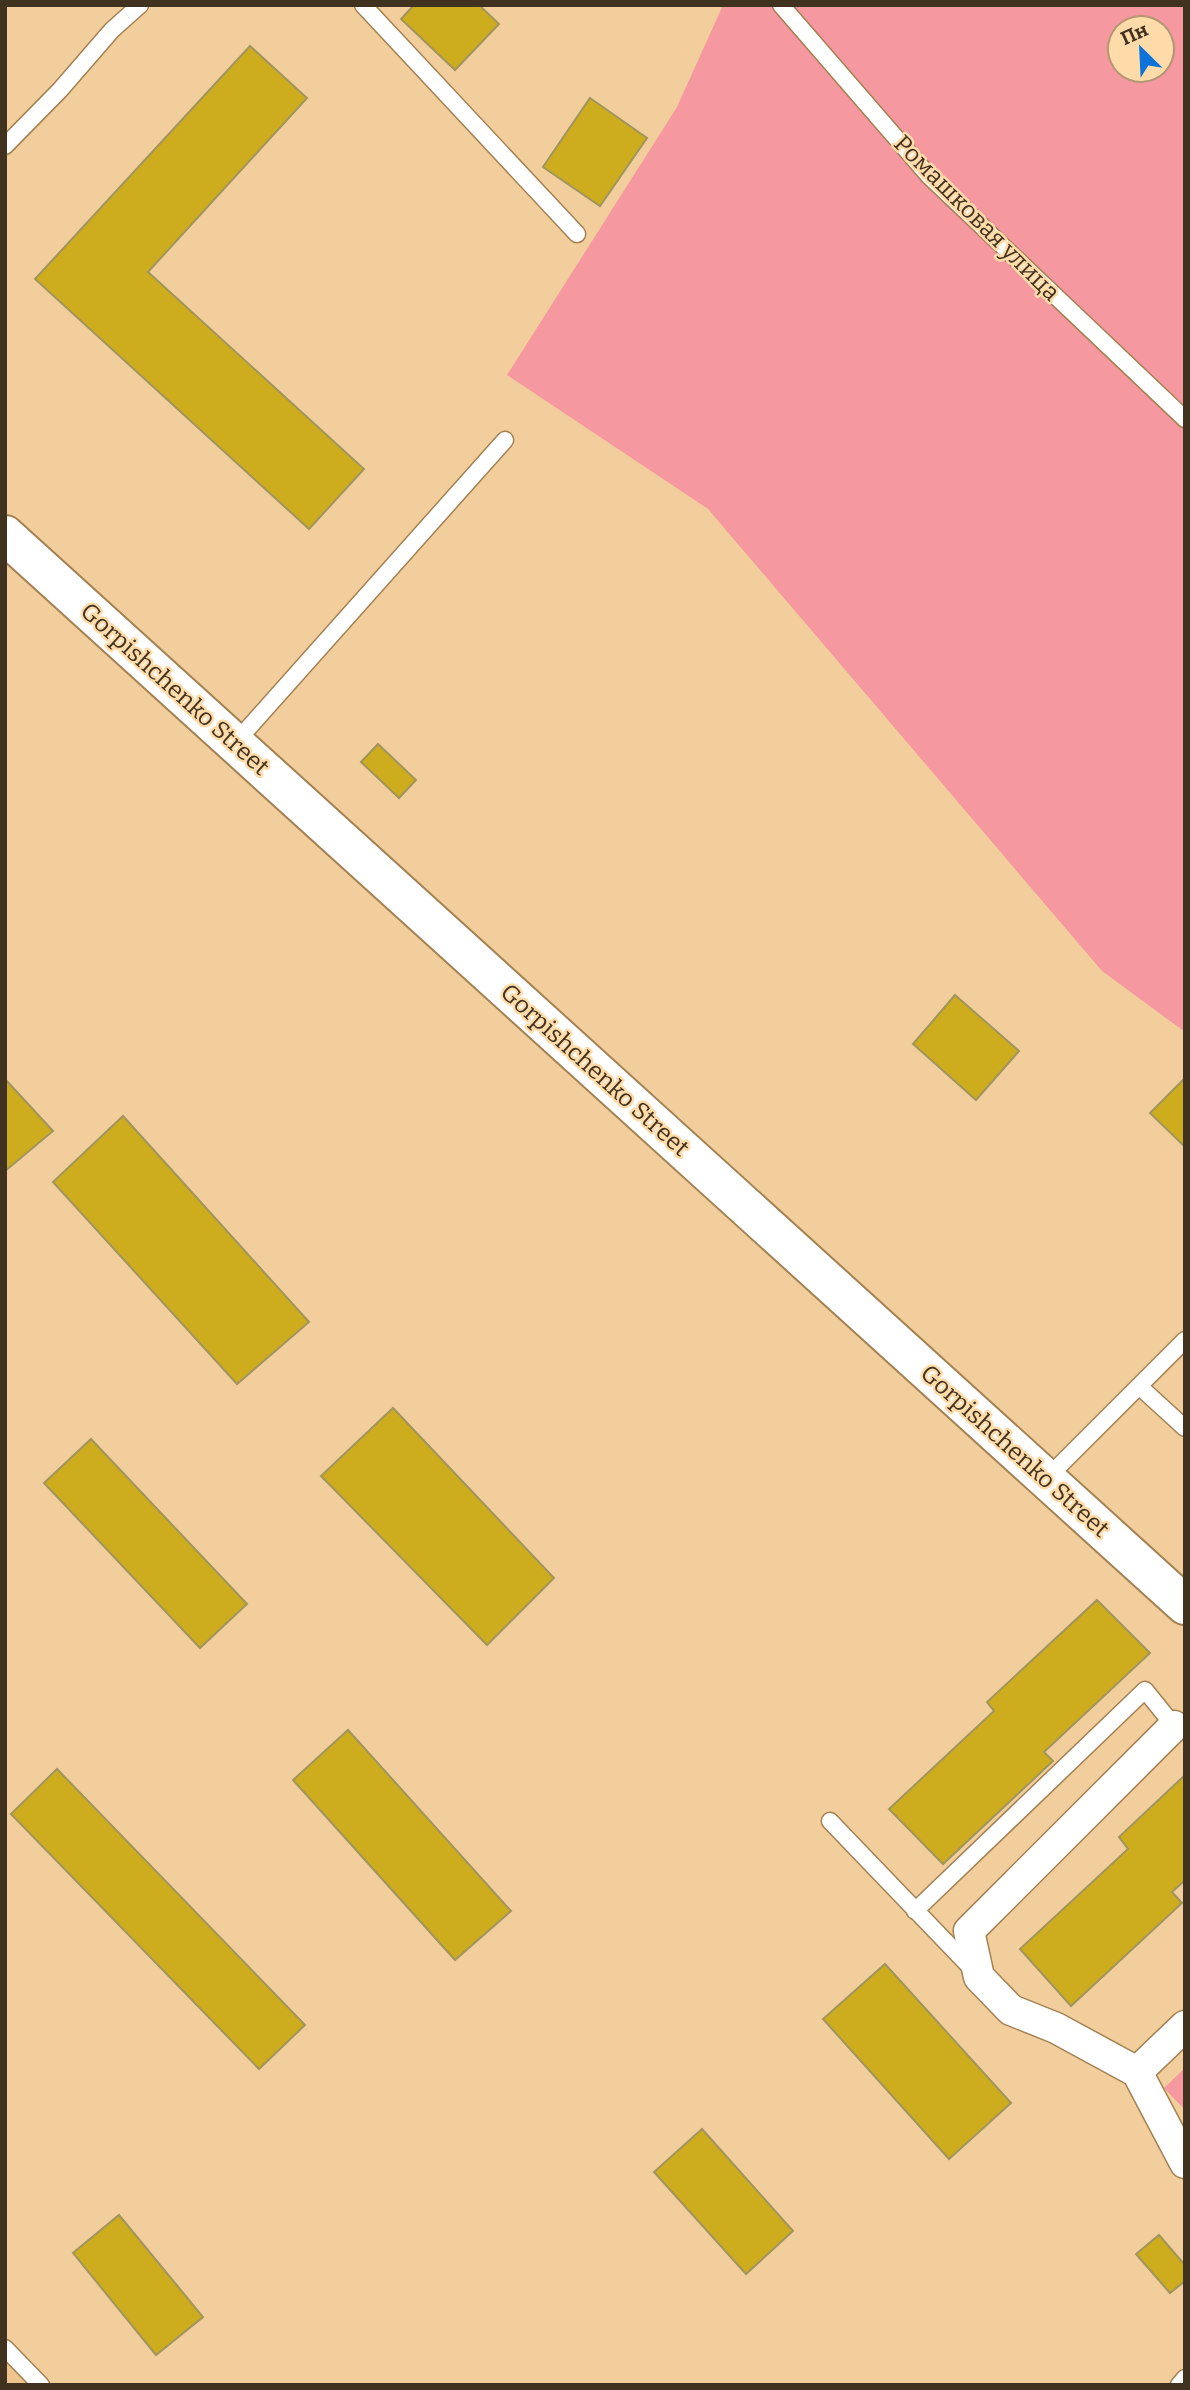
<svg xmlns="http://www.w3.org/2000/svg" width="1190" height="2390" font-family="Bitter,serif">
<style>
.built{fill:#edc58d}
.green{fill:#f5989f;fill-rule:evenodd}
.building{fill:#cdad1e;stroke:#a2945d;stroke-width:2}
.lines{fill:none;stroke-linecap:round;stroke-linejoin:round}
.service-casing{stroke:#a38153;stroke-width:19}
.minor-casing{stroke:#a38153;stroke-width:33}
.secondary-casing{stroke:#a38153;stroke-width:42}
.service{stroke:#fff;stroke-width:16}
.minor{stroke:#fff;stroke-width:30}
.secondary{stroke:#fff;stroke-width:38}
.labels{text-anchor:middle;dominant-baseline:central;stroke-width:5;stroke-linejoin:round;paint-order:stroke}
.street-label{font-size:24px;fill:#40321e;stroke:#ffdbaa}
</style>
<rect width="100%" height="100%" fill="#f2ce9d"/>
<path class="built" d="M5,2362L28,2385H5Z"/>
<path class="green" d="M723,5H1185V1032L1102,971L708,509L507,375L677,107ZM1120,28H1162V70H1120Z
M1185,2068V2110L1164,2088Z"/>
<path class="building" d="M414,5H479L499,24L455,70L401,19Z
M250,46L307,98L148,272L364,469L309,529L35,279Z
M590,98L647,138L600,206L543,167Z
M378,744L416,780L399,798L361,762Z
M955,995L1019,1051L976,1100L913,1044Z
M1185,1078V1147L1150,1113Z
M5,1079L53,1131L5,1171Z
M123,1116L309,1322L237,1384L53,1182Z
M393,1408L554,1578L487,1645L321,1476Z
M91,1439L247,1604L200,1648L44,1483Z
M1097,1600L1150,1653L1044,1752L1053,1761L943,1864L889,1809L994,1711L987,1702Z
M348,1730L511,1911L455,1960L293,1780Z
M57,1769L305,2025L259,2069L11,1814Z
M1185,1775V1880L1172,1892L1182,1903L1071,2006L1020,1949L1128,1849L1119,1837Z
M885,1964L1011,2103L949,2159L823,2019Z
M702,2129L793,2231L746,2274L654,2172Z
M119,2215L203,2317L156,2355L73,2253Z
M1159,2235L1185,2265V2281L1170,2293L1136,2254Z"/>
<g class="lines">
<defs>
<path id="service" d="M363,5L577,234
M781,5L929,176L1185,419
M5,146L60,90L112,30L140,5
M235,743L505,440
M1140,1387L1185,1428
M1046,1479L1185,1340
M830,1821L973,1970
M915,1911L1145,1690L1174,1726
M5,2348L41,2385
M1179,2385L1185,2378"/>
<path id="minor" d="M1174,1726L969,1931L979,1977L1011,2010L1056,2028L1137,2072L1185,2026
M1137,2072L1185,2163"/>
<path id="secondary" d="M5,535L1185,1605"/>
</defs>
<use href="#service" class="service-casing"/>
<use href="#minor" class="minor-casing"/>
<use href="#secondary" class="secondary-casing"/>
<use href="#service" class="service"/>
<use href="#minor" class="minor"/>
<use href="#secondary" class="secondary"/>
</g>
<g class="labels">
<g class="street-label">
<text transform="translate(977 218) rotate(45)">Ромашковая улица</text>
<text transform="translate(175 689) rotate(42)">Gorpishchenko Street</text>
<text transform="translate(595 1070) rotate(42)">Gorpishchenko Street</text>
<text transform="translate(1015 1451) rotate(42)">Gorpishchenko Street</text>
</g>
</g>
<rect width="1190" height="2390" fill="none" stroke="#40321e" stroke-width="14"/>
<g transform="translate(1141 49) rotate(336)"><circle r="33" fill="#ffdbaa" stroke="#b39772" stroke-width="2"/>
<path d="M0-5L12 26L0 18L-12 26Z" fill="#0d72da"/>
<text y="-10" font-size="19" font-weight="bold" text-anchor="middle" fill="#40321e">Пн</text>
</g>
</svg>
